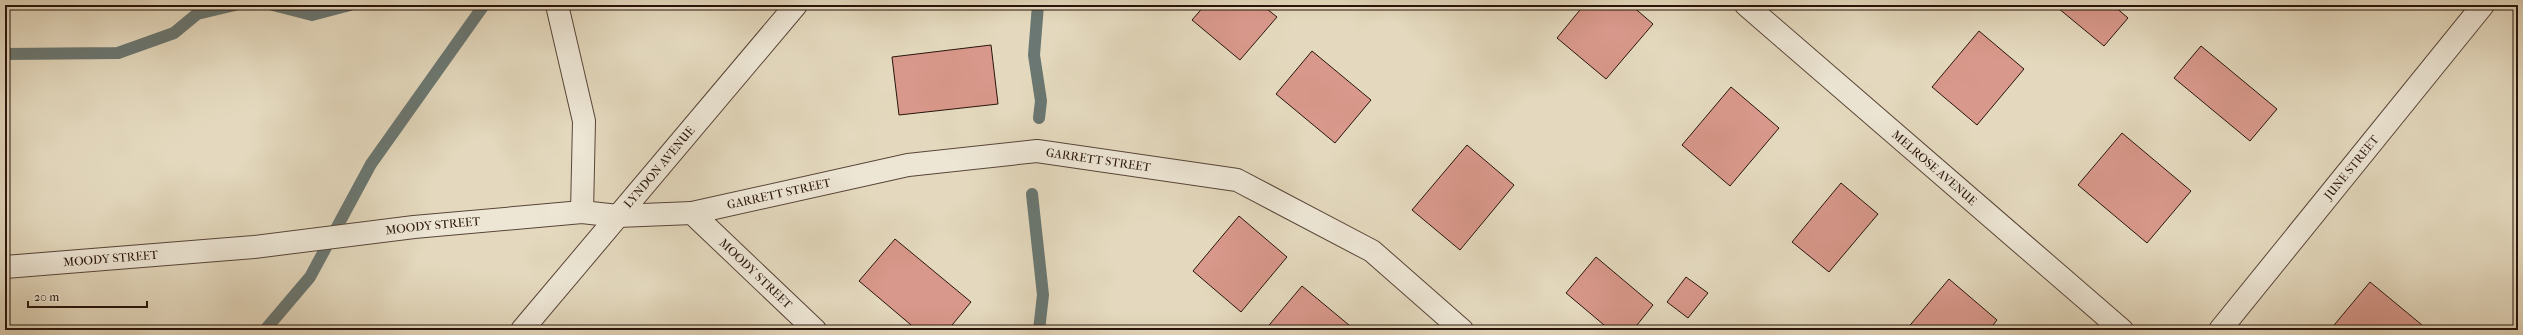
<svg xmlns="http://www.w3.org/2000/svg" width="2523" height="335" font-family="'IM FELL French Canon',serif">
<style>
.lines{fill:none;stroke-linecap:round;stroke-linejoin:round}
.stream{stroke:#6a7772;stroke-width:12}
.building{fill:#d8988b;stroke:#29140b}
.minor-casing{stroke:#584538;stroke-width:24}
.minor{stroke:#ede6d5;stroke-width:22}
.labels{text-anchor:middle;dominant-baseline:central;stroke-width:3;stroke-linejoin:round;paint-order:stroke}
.street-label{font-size:12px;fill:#29140b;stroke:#ede6d5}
</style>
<rect width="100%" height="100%" fill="#e4d9be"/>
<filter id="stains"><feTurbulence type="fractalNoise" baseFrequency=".005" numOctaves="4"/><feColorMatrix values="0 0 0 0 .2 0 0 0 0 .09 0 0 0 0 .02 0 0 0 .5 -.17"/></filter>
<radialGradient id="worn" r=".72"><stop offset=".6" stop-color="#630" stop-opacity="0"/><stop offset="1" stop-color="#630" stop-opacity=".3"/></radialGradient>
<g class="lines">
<path class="stream" d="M273,5L312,15L350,5
M1038,5L1034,55L1041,101L1039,118
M5,54L118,53L174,33L197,14L235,5
M1032,194L1043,295L1039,330
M265,330L310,277L371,164L484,5"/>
</g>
<path class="building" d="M1205,5H1262L1277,17L1240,60L1192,20Z
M1584,5H1631L1653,24L1606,79L1557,38Z
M2061,5H2113L2128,18L2104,46L2058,8Z
M1979,31L2024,69L1977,125L1932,87Z
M991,45L998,104L899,115L892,57Z
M2201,46L2277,109L2250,141L2174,78Z
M1312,51L1371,100L1335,143L1276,94Z
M1731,87L1779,128L1730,186L1682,145Z
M2122,133L2191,191L2147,243L2078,185Z
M1467,145L1514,185L1460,250L1412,210Z
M1841,183L1878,214L1829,272L1792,242Z
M1239,216L1287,257L1241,312L1193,271Z
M895,239L971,302L948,330H917L859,281Z
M1596,257L1653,305L1633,330H1610L1566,293Z
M1686,277L1708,293L1688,318L1667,302Z
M1949,279L1997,320L1989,330H1906Z
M2370,282L2428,330H2330Z
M1302,286L1355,330H1265Z"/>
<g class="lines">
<defs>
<g id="minor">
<path d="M557,5L584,121L582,212"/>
<path id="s1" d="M1746,5L2122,330"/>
<path id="s2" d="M692,213L908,165L1037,151L1237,180L1372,251L1462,330"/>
<path id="s3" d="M5,267L254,247L414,227L582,212L618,216L692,213L815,330"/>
<path id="s4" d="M522,330L796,5"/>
<path id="s5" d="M2220,330L2483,5"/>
</g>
</defs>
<use href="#minor" class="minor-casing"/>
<use href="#minor" class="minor"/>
</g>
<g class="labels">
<g class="street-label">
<text stroke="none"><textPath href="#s2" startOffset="413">GARRETT STREET</textPath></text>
<text stroke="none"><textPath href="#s4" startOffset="213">LYNDON AVENUE</textPath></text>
<text stroke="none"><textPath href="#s1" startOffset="249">MELROSE AVENUE</textPath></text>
<text stroke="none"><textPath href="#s5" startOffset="209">JUNE STREET</textPath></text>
<text stroke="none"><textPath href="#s2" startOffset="89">GARRETT STREET</textPath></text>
<text stroke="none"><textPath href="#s3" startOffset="430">MOODY STREET</textPath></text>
<text stroke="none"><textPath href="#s3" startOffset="106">MOODY STREET</textPath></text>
<text stroke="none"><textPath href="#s3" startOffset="778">MOODY STREET</textPath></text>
</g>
</g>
<rect width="2523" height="335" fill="none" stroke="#e4d9be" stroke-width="20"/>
<rect x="6" y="6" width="2511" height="323" fill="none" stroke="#29140b" stroke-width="2"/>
<rect x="10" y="10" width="2503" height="315" fill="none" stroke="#29140b"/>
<path d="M28 301v6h119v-6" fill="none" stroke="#29140b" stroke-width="2"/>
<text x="34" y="301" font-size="12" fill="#29140b" stroke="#ede6d5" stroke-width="3" paint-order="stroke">20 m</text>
<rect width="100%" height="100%" filter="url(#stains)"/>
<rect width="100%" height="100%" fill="url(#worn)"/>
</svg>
